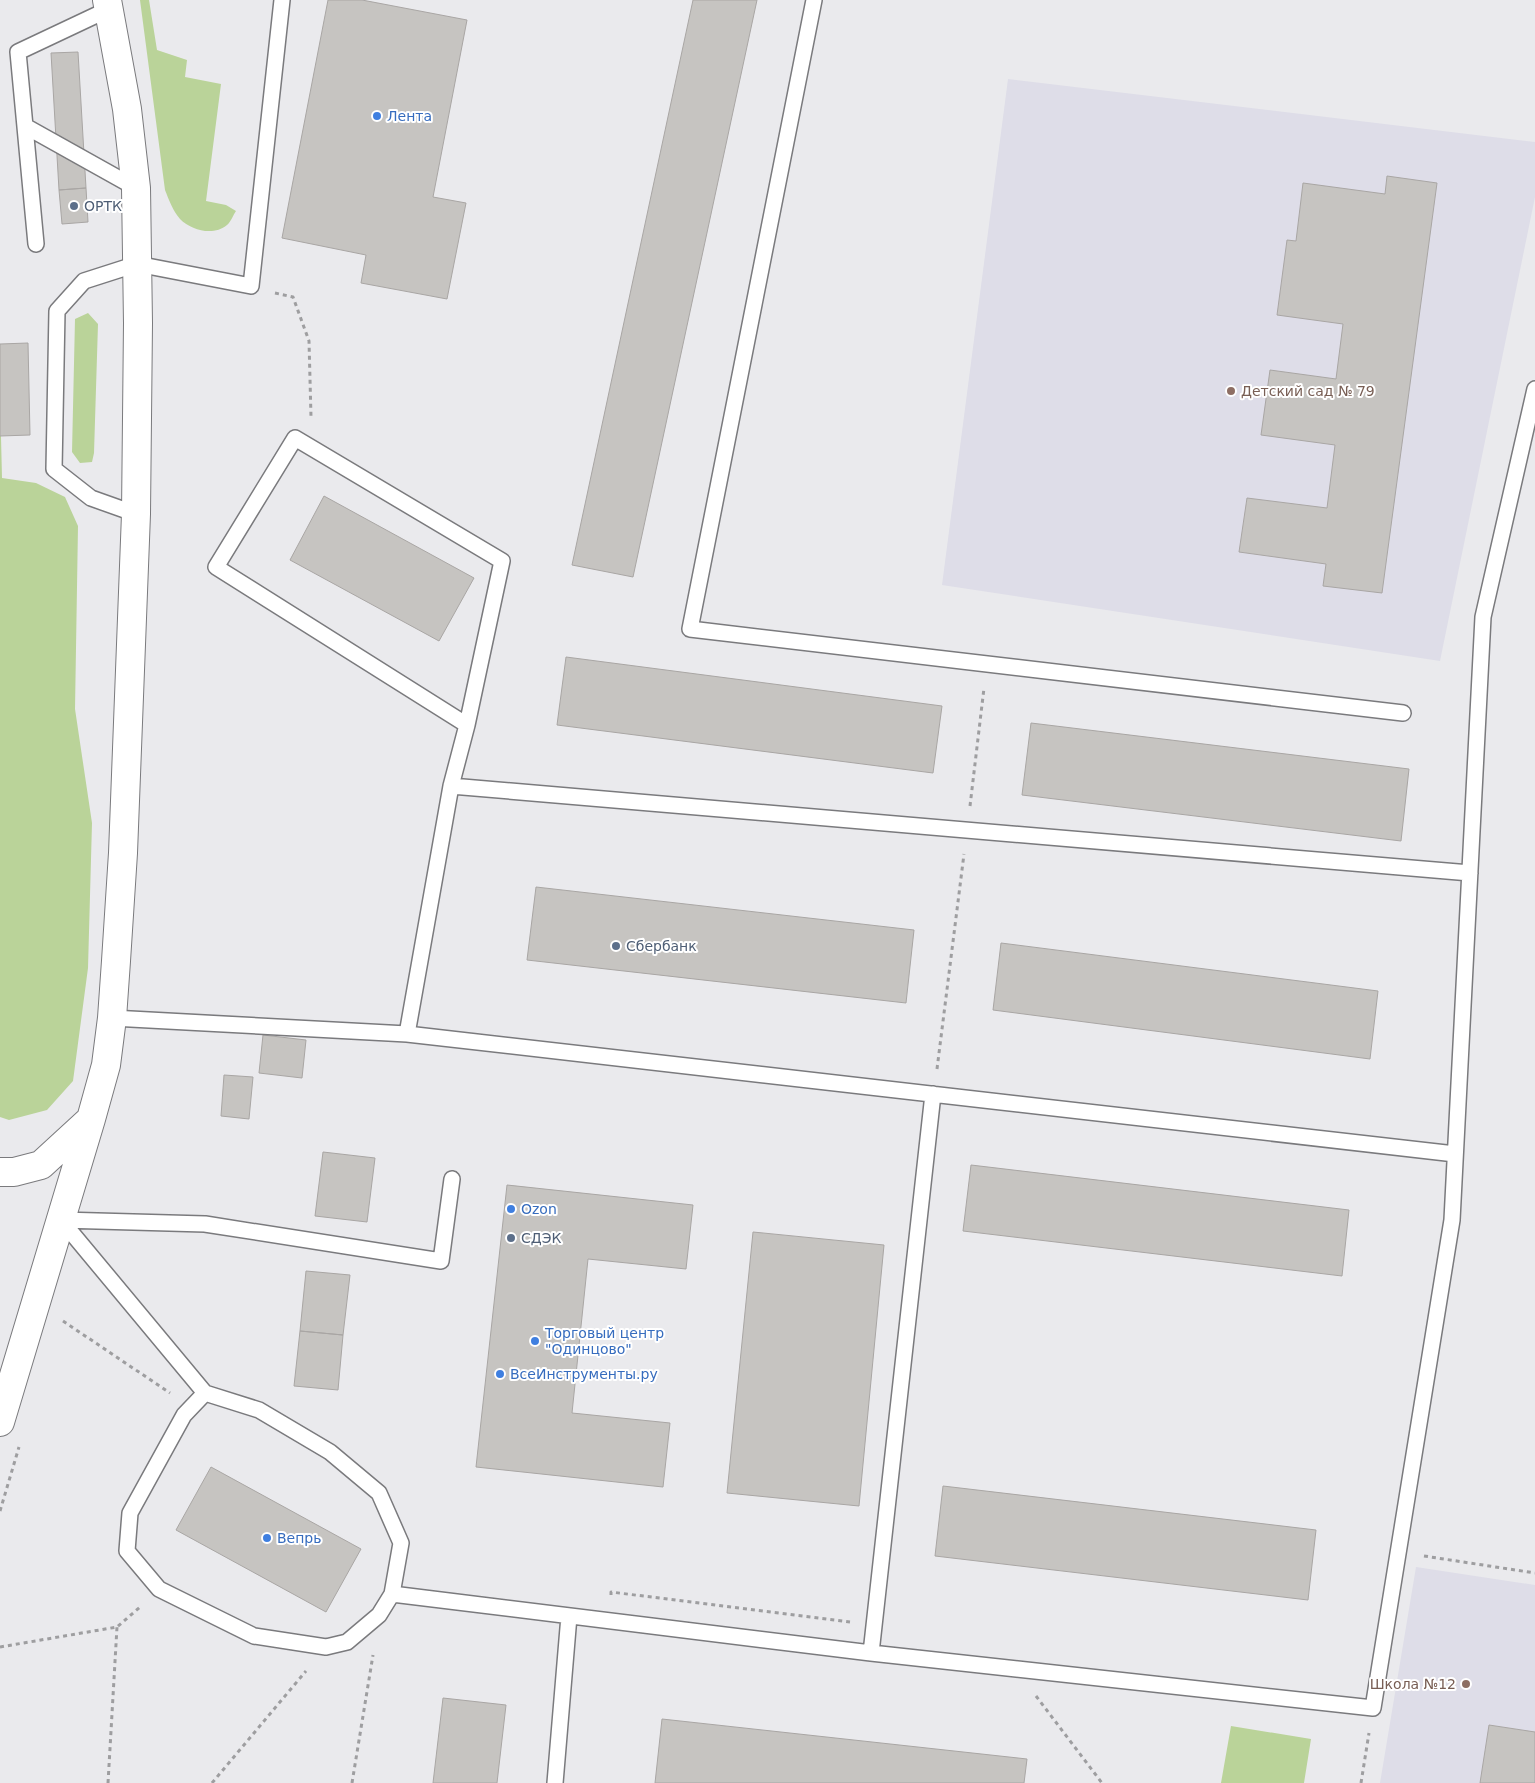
<svg xmlns="http://www.w3.org/2000/svg" width="1535" height="1783" font-family="'DejaVu Sans',sans-serif">
<style>
.built{fill:#dedde8}
.green{fill:#bad399}
.building{fill:#c6c4c1;stroke:#a9a6a4}
.lines{fill:none;stroke-linecap:round;stroke-linejoin:round}
.lane-casing{stroke:#7a7a7d;stroke-width:18}
.secondary-casing{stroke:#7a7a7d;stroke-width:30}
.path{stroke:#9e9ea0;stroke-width:3;stroke-dasharray:4 4;stroke-linecap:butt}
.lane{stroke:#fff;stroke-width:15}
.secondary{stroke:#fff;stroke-width:28}
.shop-dot{fill:#3f7fe0;stroke:#fff;stroke-width:2}
.service-dot{fill:#5c6f8a;stroke:#fff;stroke-width:2}
.education-dot{fill:#8d6e63;stroke:#fff;stroke-width:2}
.labels{text-anchor:middle;dominant-baseline:central;stroke-width:4;stroke-linejoin:round;paint-order:stroke}
.shop-label{font-size:14px;fill:#366cbe;stroke:#fff;text-anchor:start}
.service-label{font-size:14px;fill:#4e5e75;stroke:#fff;text-anchor:start}
.education-label{font-size:14px;fill:#785e54;stroke:#fff;text-anchor:start}
</style>
<rect width="100%" height="100%" fill="#eaeaed"/>
<path class="built" d="M1008,79L1535,142V197L1440,661L942,585Z
M1416,1567L1535,1585V1783H1380Z"/>
<path class="green" d="M140,0H149L157,50L187,60L185,77L221,84L206,201L226,205L236,211C233,215 231,222 227,225C214,236 192,231 180,219C173,211 169,200 165,190Z
M88,313L98,324L94,453L92,462L80,463L72,452L75,319Z
M0,396L2,478L36,483L65,497L78,526L75,709L92,823L88,968L73,1081L47,1110L9,1120L0,1117Z
M1231,1726L1311,1739L1304,1783H1221Z"/>
<path class="building" d="M328,0H362L467,20L433,197L466,203L447,299L361,283L366,255L282,238Z
M693,0H757L633,577L572,565Z
M78,52L86,188L59,190L51,53Z
M1387,176L1437,183L1382,593L1323,586L1326,564L1239,552L1247,498L1327,508L1335,445L1261,435L1270,370L1336,379L1343,324L1277,315L1287,240L1296,241L1303,183L1385,194Z
M86,188L88,222L62,224L59,190Z
M28,343L30,435L0,436V344Z
M324,496L474,578L439,641L290,560Z
M566,657L942,706L933,773L557,725Z
M1031,723L1409,769L1401,841L1022,795Z
M536,887L914,930L906,1003L527,960Z
M1001,943L1378,991L1370,1059L993,1010Z
M263,1035L306,1040L302,1078L259,1073Z
M224,1075L253,1077L249,1119L221,1116Z
M323,1152L375,1158L367,1222L315,1216Z
M971,1165L1349,1210L1342,1276L963,1231Z
M507,1185L693,1205L686,1269L588,1259L572,1413L670,1423L663,1487L476,1467Z
M753,1232L884,1245L859,1506L727,1493Z
M306,1271L350,1275L343,1335L300,1331Z
M300,1331L343,1335L338,1390L294,1386Z
M211,1467L361,1549L326,1612L176,1530Z
M943,1486L1316,1530L1308,1600L935,1556Z
M443,1698L506,1705L497,1783H433Z
M662,1719L1027,1759L1024,1783H655Z
M1489,1725L1535,1732V1783H1480Z"/>
<g class="lines">
<defs>
<path id="lane" d="M814,0L690,629L1403,713
M25,126L136,188
M36,244L18,52L107,10
M136,514L91,498L54,469L57,311L84,281L137,264L251,286L282,0
M467,725L216,567L295,438L502,561L467,725L451,786L407,1034L1455,1154
M451,786L1470,873
M112,1018L407,1034
M61,1220L205,1224L441,1261L452,1179
M61,1220L205,1393
M392,1594L401,1543L379,1493L330,1452L259,1410L205,1393L184,1415L130,1513L127,1551L159,1589L254,1636L326,1647L347,1642L379,1615L392,1594L871,1653L1373,1708L1452,1220L1483,617L1535,389
M871,1653L933,1094
M555,1783L569,1616"/>
<path id="secondary" d="M0,1172H14L41,1165L90,1120
M0,1422L91,1119L106,1065L112,1018L116,961L123,853L136,514L138,323L136,188L127,109L107,0"/>
</defs>
<use href="#lane" class="lane-casing"/>
<use href="#secondary" class="secondary-casing"/>
<path class="path" d="M275,293L293,297L309,341L311,417
M970,806L984,688
M937,1069L964,854
M63,1321L170,1393
M0,1511L19,1447
M1424,1556L1535,1573
M611,1595V1592L850,1622
M0,1647L117,1627L140,1607
M1036,1696L1102,1783
M108,1783L117,1627
M212,1783L306,1671
M352,1783L373,1655
M1361,1783L1369,1733"/>
<use href="#lane" class="lane"/>
<use href="#secondary" class="secondary"/>
</g>
<g class="shop-dot">
<circle cx="377" cy="116" r="5"/>
<circle cx="511" cy="1209" r="5"/>
<circle cx="535" cy="1341" r="5"/>
<circle cx="500" cy="1374" r="5"/>
<circle cx="267" cy="1538" r="5"/>
</g>
<g class="service-dot">
<circle cx="74" cy="206" r="5"/>
<circle cx="616" cy="946" r="5"/>
<circle cx="511" cy="1238" r="5"/>
</g>
<g class="education-dot">
<circle cx="1231" cy="391" r="5"/>
<circle cx="1466" cy="1684" r="5"/>
</g>
<g class="labels">
<g class="shop-label">
<text x="387" y="116">Лента</text>
<text x="521" y="1209">Ozon</text>
<text x="545" y="1333">Торговый центр<tspan x="545" dy="16">"Одинцово"</tspan></text>
<text x="510" y="1374">ВсеИнструменты.ру</text>
<text x="277" y="1538">Вепрь</text>
</g>
<g class="service-label">
<text x="84" y="206">ОРТК</text>
<text x="626" y="946">Сбербанк</text>
<text x="521" y="1238">СДЭК</text>
</g>
<g class="education-label">
<text x="1241" y="391">Детский сад № 79</text>
<text x="1456" y="1684" text-anchor="end">Школа №12</text>
</g>
</g>
</svg>
